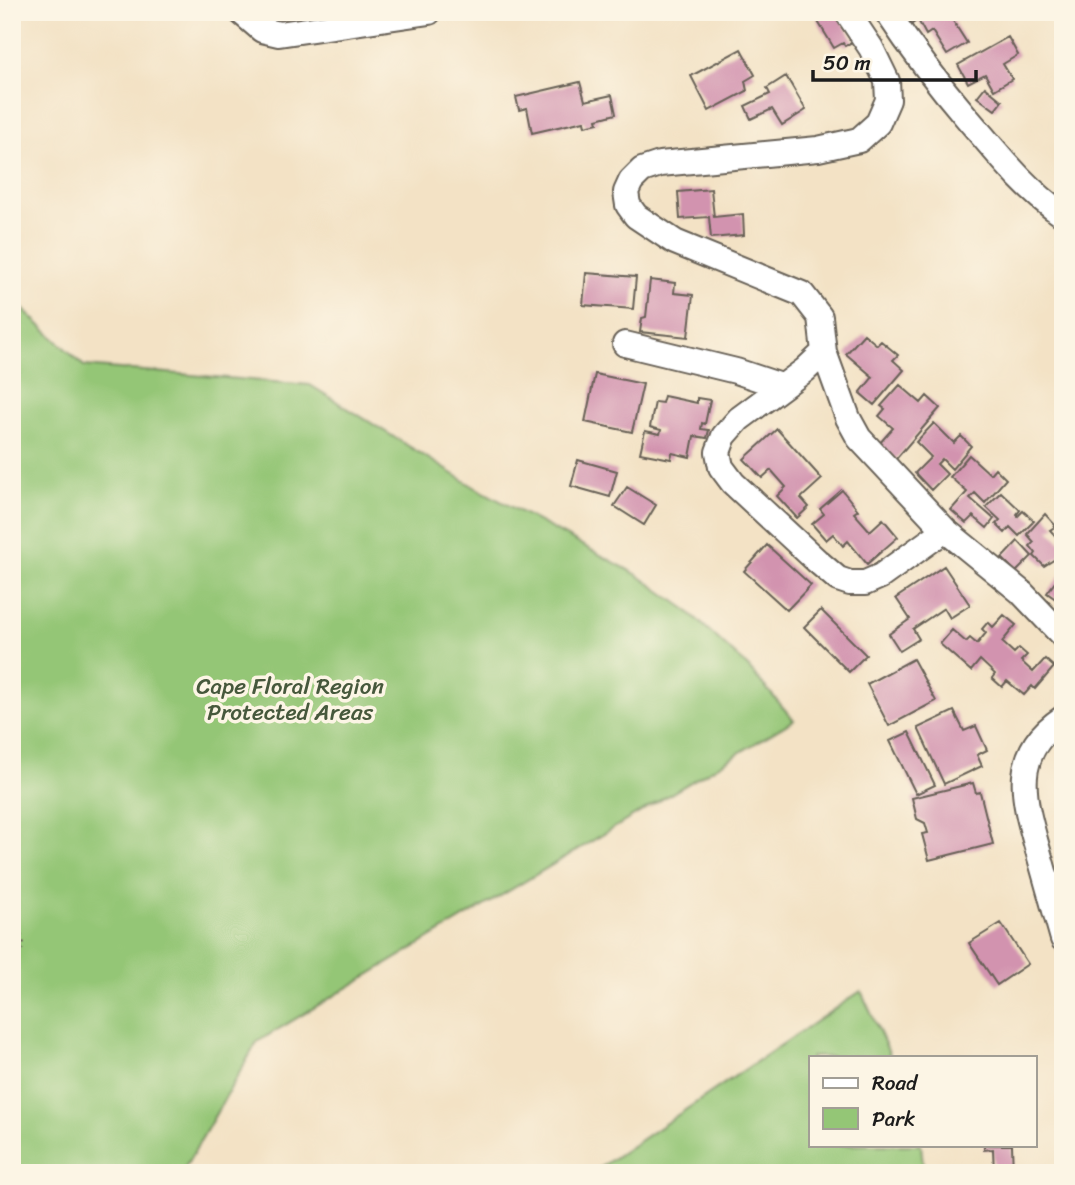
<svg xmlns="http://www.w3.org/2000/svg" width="1075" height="1185" font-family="Sriracha,sans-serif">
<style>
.green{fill:#94c676;stroke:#587149;stroke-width:2}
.building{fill:#d293af}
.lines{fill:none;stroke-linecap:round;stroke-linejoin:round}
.street-casing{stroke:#676157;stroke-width:28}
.path{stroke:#676157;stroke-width:3.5;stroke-dasharray:2 5;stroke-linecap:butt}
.street{stroke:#fff;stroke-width:24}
.labels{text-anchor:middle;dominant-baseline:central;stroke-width:7;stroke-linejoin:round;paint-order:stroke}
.park-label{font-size:23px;fill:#46583c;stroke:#fcf5e5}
</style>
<rect width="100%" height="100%" fill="#fcf5e5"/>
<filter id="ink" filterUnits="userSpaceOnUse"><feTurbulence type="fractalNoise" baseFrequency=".0143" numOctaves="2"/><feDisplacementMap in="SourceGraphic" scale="14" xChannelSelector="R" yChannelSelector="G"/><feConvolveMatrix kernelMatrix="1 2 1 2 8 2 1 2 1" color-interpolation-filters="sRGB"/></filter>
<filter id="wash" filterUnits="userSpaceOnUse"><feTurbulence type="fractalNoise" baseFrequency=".00686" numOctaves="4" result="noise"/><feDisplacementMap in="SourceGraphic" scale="28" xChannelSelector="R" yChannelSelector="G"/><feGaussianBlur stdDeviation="1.57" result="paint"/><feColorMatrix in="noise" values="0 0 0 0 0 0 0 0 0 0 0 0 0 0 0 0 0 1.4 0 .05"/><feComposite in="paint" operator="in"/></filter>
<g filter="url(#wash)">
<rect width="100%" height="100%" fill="#f3e2c5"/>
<path class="green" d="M12,299L84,366L310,385L476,488L636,574L687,610L748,667L794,720L257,1042L182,1173H12Z
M861,991L891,1057H811V1145H921L924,1173H592Z"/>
<g id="blocks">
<path class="building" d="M828,12L833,15L836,12L854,41L845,46L843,43L834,48L817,20Z
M909,12H952L957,19L953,21L967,43L947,55L932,31L926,35L918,20L912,24L907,14Z
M1008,37L1018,55L1003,64L1012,79L994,90L985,74L968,83L958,65Z
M741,49L755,75L745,81L747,91L709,111L691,76Z
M786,76L806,110L782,125L772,109L751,119L745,106L770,94L767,88Z
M580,82L585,101L612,95L616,114L597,119L598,123L585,126L584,121L532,133L527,108L519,110L516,97Z
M985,87L1002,101L995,110L977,97Z
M711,189L714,217L743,214L744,235L711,238L709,217L680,219L678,192Z
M586,273L636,277L633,309L583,305Z
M650,280L675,283L674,293L693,295L688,337L640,332L642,318L646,317Z
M864,334L877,345L881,341L898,355L893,360L904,370L874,405L860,393L873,377L846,354Z
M595,374L643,384L632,432L585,422Z
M900,385L921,403L927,396L940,408L896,459L879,444L893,428L879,416L885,409L881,406Z
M664,396L697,403V398L710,400L705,424L702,423L701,429L709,430L707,438L694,436L690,457L672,453L671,459L640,453L645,431L660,434L661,430L650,427L655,402L662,403Z
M934,423L954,443L961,436L971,446L952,469L942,459L937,464L947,474L931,490L915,473L931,457L916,442Z
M777,429L822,479L801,498L809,507L797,518L777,496L786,487L771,470L762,478L744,459Z
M969,455L990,474L995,468L1006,479L985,503L975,493L970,498L994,519L987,528L973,516L966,523L951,510L967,492L950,477Z
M578,460L617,471L610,497L571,486Z
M627,487L656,505L644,525L614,506Z
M842,490L858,510L854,513L870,531L883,519L898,537L867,564L848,541L843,546L833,534L826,540L812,524L824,514L820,509Z
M1001,492L1020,510L1017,514L1018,516L1023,511L1034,521L1019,536L1010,527L1005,533L996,524L1000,520L986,507Z
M1045,514L1056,526L1050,530L1063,544V554L1044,566L1034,556L1036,553L1030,546L1034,542L1027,534Z
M1018,541L1032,556L1016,572L1002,558Z
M767,545L811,585L787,610L744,571Z
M944,566L970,605L950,618L944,608L913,629L919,639L900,651L889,634L910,619L896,598Z
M1061,574L1063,576V604L1047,593Z
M821,610L866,655L849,672L804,627Z
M1004,615L1016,625L1002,642L1014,653L1019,648L1027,655L1021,661L1033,672L1045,659L1054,667L1035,689L1032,686L1024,695L1007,681L1002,687L992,678L995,674L980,660L971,671L940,644L952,630L966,642L970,638L977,644L986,633L982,629L988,622L993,627Z
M913,659L936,701L889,726L867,684Z
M954,711L964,731L976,726L987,750L977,755L982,766L944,784L918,728Z
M909,732L935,785L916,794L890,741Z
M973,783L976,793L980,792L993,844L929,860L922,834L928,833L925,823L917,819L912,798Z
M1001,923L1028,964L997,985L969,943Z
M984,1145H1012L1013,1173H994L993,1149L984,1150Z"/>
</g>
</g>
<g filter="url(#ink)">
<use href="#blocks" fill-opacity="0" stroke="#676157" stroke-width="2"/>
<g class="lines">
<defs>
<path id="street" d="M241,12L262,30L279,34L429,12
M847,12L871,48L887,81L888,100L878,123L859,140L818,149L660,164L642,170L631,181L626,192L628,205L636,216L675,242L802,294L820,317L824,352L848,418L859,438L945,530L1021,592L1063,636
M887,12C912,50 939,85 968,119C998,154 1025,189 1063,215
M625,344L736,371L781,386
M824,352L805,370L739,419L724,436L718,452L721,467L733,483L817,561L838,579L850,583H865L881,576L945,530
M1063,718C1008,754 1024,801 1039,854C1047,883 1055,911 1063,939"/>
</defs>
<use href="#street" class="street-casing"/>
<path class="path" d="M12,924L23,939V948L12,956"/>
<use href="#street" class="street"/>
</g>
</g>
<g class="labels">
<g class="park-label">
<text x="290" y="686">Cape Floral Region<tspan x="290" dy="26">Protected Areas</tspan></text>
</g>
</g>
<rect width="1075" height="1185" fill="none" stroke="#fcf5e5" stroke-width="42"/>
<rect x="809" y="1056" width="228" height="91" fill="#fcf5e5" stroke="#a29e95" stroke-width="2"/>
<rect x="823" y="1078" width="35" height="10" fill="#ffffff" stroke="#a29e95" stroke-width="2"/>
<text x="872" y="1090" font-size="21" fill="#1c1c1c">Road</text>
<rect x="823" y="1108" width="35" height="21" fill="#94c676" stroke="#a29e95" stroke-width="2"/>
<text x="872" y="1126" font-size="21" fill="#1c1c1c">Park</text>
<path d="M813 70v10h163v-10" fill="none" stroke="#1c1c1c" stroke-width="3.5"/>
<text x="823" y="70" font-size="21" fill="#1c1c1c" stroke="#fcf5e5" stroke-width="5" paint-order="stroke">50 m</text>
</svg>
